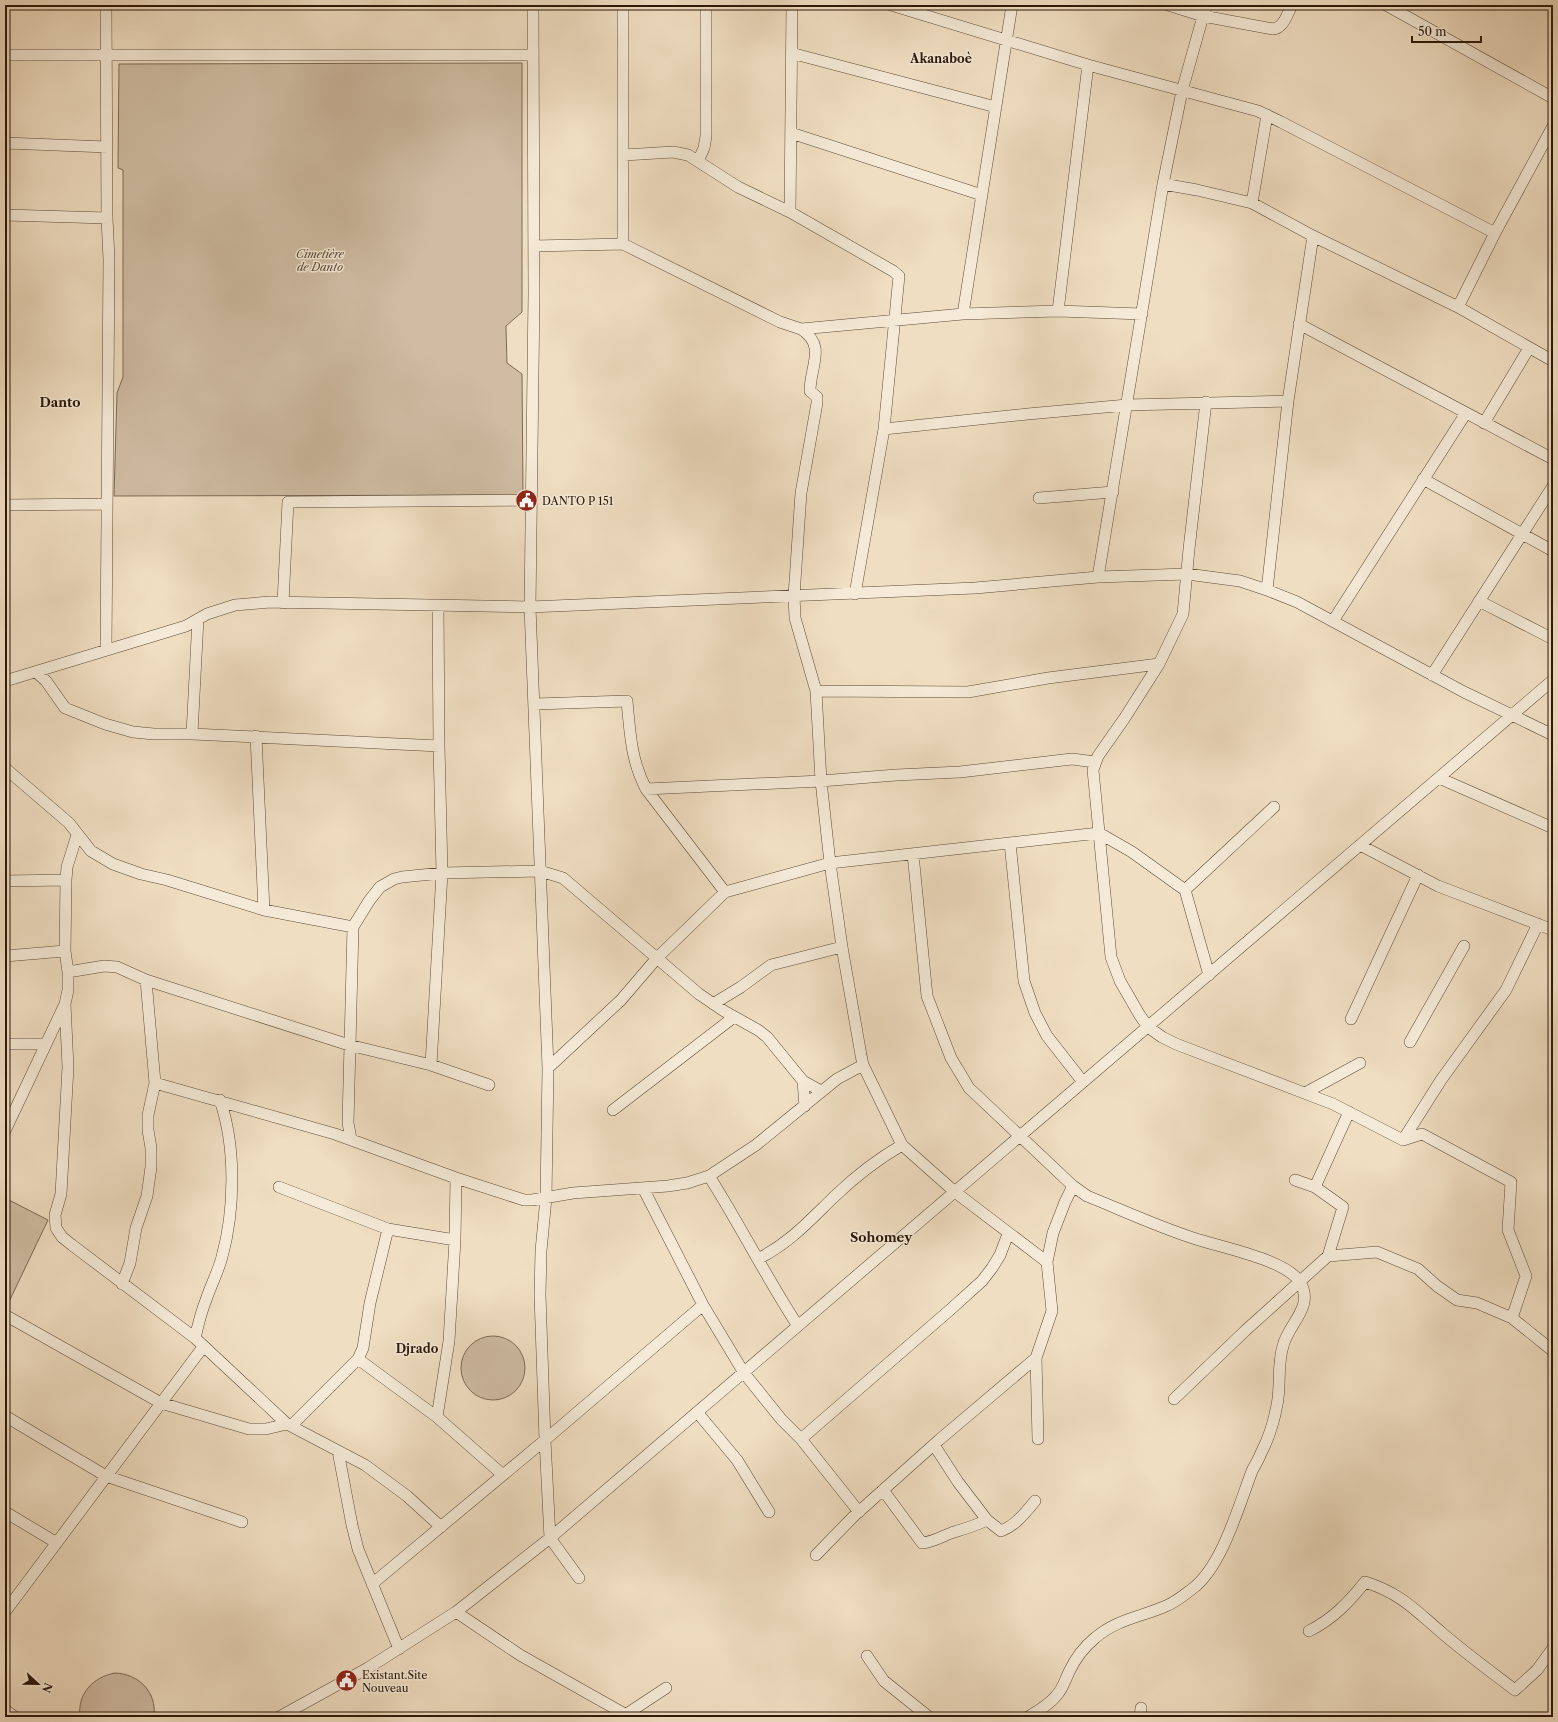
<svg xmlns="http://www.w3.org/2000/svg" width="1558" height="1722" font-family="'Libre Caslon Text',serif">
<style>
.green{fill:#cfbca3;stroke:#7d6a56}
.lines{fill:none;stroke-linecap:round;stroke-linejoin:round}
.minor-casing{stroke:#5c4a37;stroke-width:12}
.minor{stroke:#f5ead7;stroke-width:11}
.labels{text-anchor:middle;dominant-baseline:central;stroke-width:3;stroke-linejoin:round;paint-order:stroke}
.park-label{font-size:11px;font-style:italic;fill:#5c4937;stroke:#f5ead7}
.poi-label{font-size:11px;fill:#2b1809;stroke:#f5ead7;text-anchor:start}
.neighbourhood-label{font-size:12px;font-weight:bold;fill:#2b1809;stroke:#f5ead7}
.quarter-label{font-size:13px;font-weight:bold;fill:#2b1809;stroke:#f5ead7}
</style>
<rect width="100%" height="100%" fill="#f0dec2"/>
<filter id="stains"><feTurbulence type="fractalNoise" baseFrequency=".005" numOctaves="4"/><feColorMatrix values="0 0 0 0 .2 0 0 0 0 .09 0 0 0 0 .02 0 0 0 .5 -.17"/></filter>
<radialGradient id="worn" r=".72"><stop offset=".6" stop-color="#630" stop-opacity="0"/><stop offset="1" stop-color="#630" stop-opacity=".3"/></radialGradient>
<path class="green" d="M522,63V312L506,326L507,363L522,374L523,495L114,496L117,393L123,377V170L118,168L119,64Z
M5,1198L48,1220L7,1306L5,1305Z
M461 1368a32 32 0 1 1 64 0a32 32 0 1 1-64 0Z
M115,1673C139,1674 157,1692 154,1717H80C77,1694 93,1677 115,1673Z"/>
<g class="lines">
<defs>
<path id="minor" d="M106,5L107,218L109,259L106,649
M533,5L534,294L530,607L548,1068L546,1198L541,1251L540,1295L545,1440L550,1538L579,1578
M891,5L1088,65L1258,111L1281,122L1495,233L1553,126
M1168,5L1203,16L1273,29C1284,28 1287,14 1292,5
M1386,5L1553,98
M791,53L996,107
M5,55H533
M791,133L982,195
M5,143L107,147
M624,155L673,152L688,155L738,187L790,212L893,271L899,276L884,429L855,594
M698,161L704,148L706,136V5
M1163,184L1197,190L1252,203L1313,236L1458,307L1553,361
M1252,203L1267,115
M790,212L792,5
M5,217V215L107,218
M623,244V5
M534,246L623,244L780,322L801,329L963,314L1058,311L1142,314
M1458,307L1495,233
M1058,311L1088,65
M963,314L1012,5
M1299,324L1553,459
M801,329C827,346 810,366 810,391L817,397V403L801,493L794,596L795,618L816,691L821,781L830,863L842,947L861,1055L863,1065L902,1145L955,1192L1047,1262
M1206,402L1189,549L1183,614L1159,664L1124,719L1098,756L1093,770L1111,957L1120,981L1139,1014L1148,1027L1162,1037L1176,1044L1333,1104L1403,1140L1441,1080L1506,990L1538,924
M1484,423L1529,348
M884,429L1028,414L1127,405L1288,401
M1423,479L1553,551
M1039,498L1113,492
M5,505L107,504
M1098,577L1163,184L1182,91L1203,16L1207,5
M1267,590L1288,401L1313,236
M1479,601L1553,639
M283,603L288,502L532,500
M198,619L192,734L439,746
M1333,621L1466,413
M36,672L46,681L65,708L105,724L133,732L154,734H192
M1432,675L1553,486
M5,681L186,626L207,614L235,605L270,602L530,607L975,588L1098,577L1187,574L1240,581L1267,590L1297,602L1464,692L1553,735
M816,691L968,692L1048,678L1159,664
M535,704L627,701C630,733 631,760 646,789L725,892
M256,736L264,910
M5,768L69,823L91,851L113,864L141,874L167,880L264,910L353,927
M1439,778L1553,828
M646,789L821,781L896,775L960,772L1072,759L1095,762
M77,835L67,867L66,880L65,951L68,972V990L65,1004L68,1067L61,1194L55,1215L56,1228L62,1237L72,1245L195,1338L287,1424L365,1465L407,1496L441,1527
M1010,843L1024,981L1035,1013L1047,1036L1083,1082
M1360,845L1438,886L1553,930
M913,854L927,996L951,1058L969,1088L1073,1186L1087,1196C1122,1210 1156,1226 1193,1238C1219,1247 1285,1259 1300,1282C1315,1307 1288,1324 1283,1346C1277,1365 1281,1386 1277,1405C1274,1421 1269,1438 1261,1453C1259,1459 1255,1465 1252,1471C1239,1505 1222,1567 1192,1589C1184,1595 1176,1602 1166,1606C1141,1617 1117,1619 1095,1638C1084,1647 1075,1659 1069,1672C1065,1680 1063,1689 1056,1696C1049,1705 1038,1711 1028,1717
M5,881L66,880
M1185,890L1274,807
M5,956L65,951
M68,972L104,966L117,967L146,980L349,1045L431,1065L489,1085
M713,1004L741,987L771,965L842,947
M1351,1019L1418,875
M1410,1042L1464,946
M5,1044H46
M431,1065L442,873L439,746L438,605
M548,1068L621,1000L657,958L725,892L830,863L1099,833L1132,852L1185,890L1209,975
M803,1081L805,1106
M155,1083L335,1134L456,1178L524,1200H532L573,1193L668,1186L687,1183L709,1176L756,1145L837,1079L863,1065
M1305,1093L1360,1063
M613,1110L734,1017
M5,1131L64,1006
M351,1139L348,1123L353,927L369,901L380,887L394,879L402,877L442,873L540,871L563,878L699,994L724,1011L758,1030L767,1037L803,1081L821,1091
M1403,1140L1422,1134L1511,1182L1508,1230L1526,1276L1512,1318L1553,1351
M709,1176C740,1225 766,1277 798,1326
M1295,1180L1315,1187L1343,1207L1328,1256L1377,1252L1418,1269L1437,1286L1457,1300L1477,1303L1512,1318
M279,1187L388,1229L455,1240
M1315,1187L1349,1112
M643,1188L703,1305L744,1373L781,1419L801,1439L859,1512
M758,1259C791,1242 810,1220 836,1195C857,1175 878,1159 902,1145
M122,1284L130,1263L136,1228L147,1196L151,1167V1148L148,1130V1115L155,1083L146,980
M5,1315L161,1403L249,1429H266L287,1424
M195,1338C198,1325 201,1312 206,1300C211,1285 218,1272 222,1257C235,1209 236,1147 220,1100
M358,1359L437,1417L503,1475
M1174,1399L1246,1330L1328,1256
M697,1412L737,1460L769,1512
M5,1416L106,1476L242,1522
M437,1417L449,1341L455,1240L456,1178
M291,1426L358,1359L363,1348L370,1303L388,1229
M801,1439L951,1309L982,1281L992,1268L1000,1255L1008,1234
M1038,1439L1036,1358L1052,1311L1047,1262L1053,1233L1065,1202L1073,1186
M934,1445L958,1482L987,1520
M338,1451L352,1525L358,1549L399,1649
M883,1490L922,1543C933,1542 941,1537 951,1533C964,1529 975,1526 987,1520L1001,1531C1016,1525 1025,1513 1035,1501
M5,1512L57,1543
M816,1555L854,1516L939,1440L1036,1358
M372,1584L545,1440L703,1305
M5,1612L203,1347
M456,1612L520,1655L630,1717
M1309,1631C1333,1619 1349,1602 1365,1582C1400,1593 1414,1609 1441,1632C1464,1652 1490,1671 1515,1690L1537,1670L1553,1648
M867,1656L884,1681L929,1717
M5,1710L15,1717
M279,1717L368,1668L456,1612L550,1538L1553,680
M622,1717L666,1688
M1140,1717L1141,1708"/>
</defs>
<use href="#minor" class="minor-casing"/>
<use href="#minor" class="minor"/>
</g>
<defs>
<symbol id="civic-disc" viewBox="-11 -11 22 22"><circle r="9.5" fill="#8f2418" stroke="#f5ead7"/><path d="M-.6-6.5H3V-4.5H.6V-3L4-1V1h2V6H-6V1h2V-1L-.6-3ZM-1.2 2.5V6h2.4V2.5Z" fill="#fff"/></symbol>
</defs>
<g fill-rule="evenodd">
<use href="#civic-disc" x="514" y="488" width="25" height="25"/>
<use href="#civic-disc" x="334" y="1668" width="25" height="25"/>
</g>
<g class="labels">
<g class="park-label">
<text x="320" y="254">Cimetière<tspan x="320" dy="13">de Danto</tspan></text>
</g>
<g class="poi-label">
<text x="542" y="501">DANTO P 151</text>
<text x="362" y="1675">Existant.Site<tspan x="362" dy="13">Nouveau</tspan></text>
</g>
<g class="neighbourhood-label">
<text x="941" y="58">Akanaboè</text>
<text x="417" y="1348">Djrado</text>
</g>
<g class="quarter-label">
<text x="60" y="402">Danto</text>
<text x="881" y="1237">Sohomey</text>
</g>
</g>
<rect width="1558" height="1722" fill="none" stroke="#f0dec2" stroke-width="20"/>
<rect x="6" y="6" width="1546" height="1710" fill="none" stroke="#2b1809" stroke-width="2"/>
<rect x="10" y="10" width="1538" height="1702" fill="none" stroke="#2b1809"/>
<g transform="translate(38 1684) rotate(112)" stroke="#f5ead7" stroke-width="3" paint-order="stroke">
<path d="M0-3L7 15L0 10L-7 15Z" fill="#2b1809"/>
<text y="-6" font-size="11" font-weight="bold" text-anchor="middle" fill="#2b1809">N</text>
</g>
<path d="M1412 36v6h69v-6" fill="none" stroke="#2b1809" stroke-width="2"/>
<text x="1418" y="36" font-size="12" fill="#2b1809" stroke="#f5ead7" stroke-width="3" paint-order="stroke">50 m</text>
<rect width="100%" height="100%" filter="url(#stains)"/>
<rect width="100%" height="100%" fill="url(#worn)"/>
</svg>
